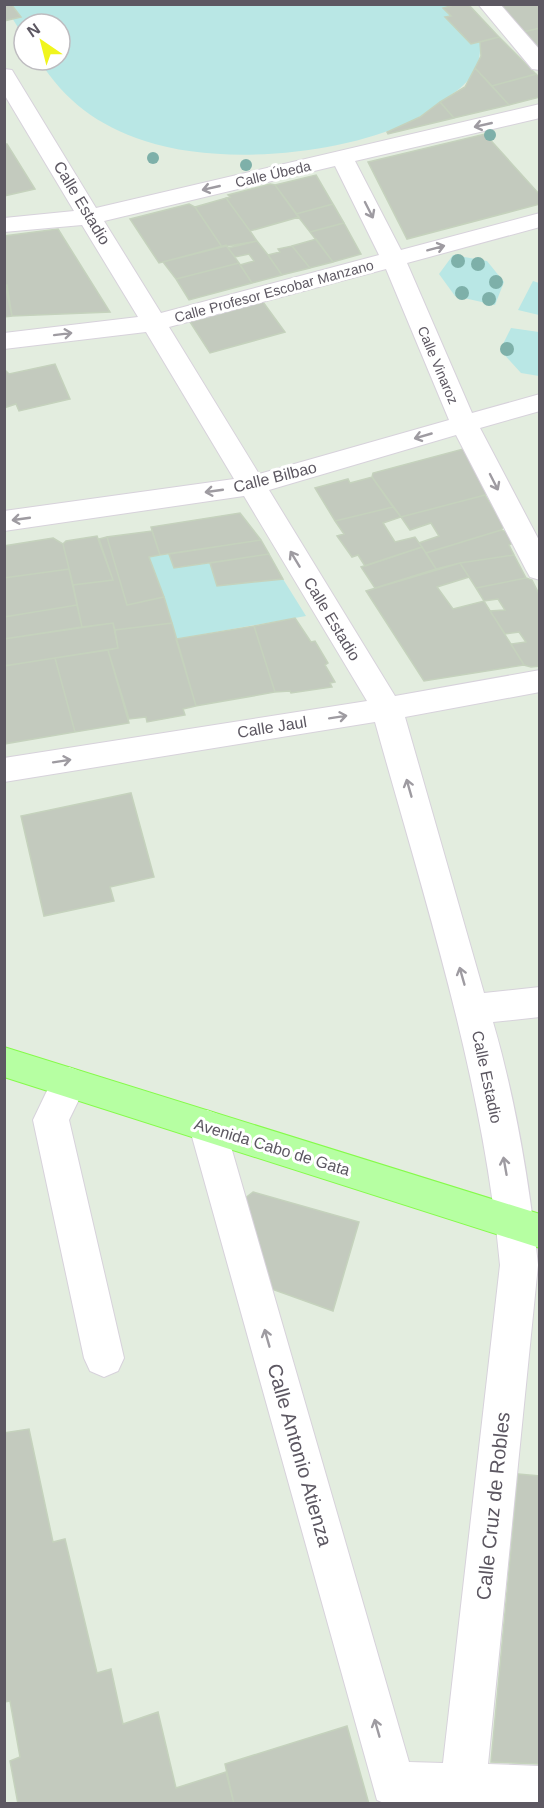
<svg xmlns="http://www.w3.org/2000/svg" width="544" height="1808" font-family="Arial,sans-serif">
<style>
.green{fill:#b9e7e5}
.building{fill:#c3cabe;stroke:#c5d2bd;stroke-width:1.5}
.lines{fill:none;stroke-linecap:round;stroke-linejoin:round}
.street-casing{stroke:#d7d2db;stroke-width:2}
.primary-casing{stroke:#85fb4a;stroke-width:2}
.street{fill:#fff;fill-rule:evenodd}
.primary{fill:#b6ffa2;fill-rule:evenodd}
.tree{fill:#7eb0a9}
.oneway{stroke:#9e9ba1}
.labels{text-anchor:middle;dominant-baseline:central;stroke-width:6;stroke-linejoin:round;paint-order:stroke}
.far-street-label{font-size:14px;fill:#5d5862;stroke:#fff}
.street-label{font-size:16px;fill:#5d5862;stroke:#fff}
.near-street-label{font-size:20px;fill:#5d5862;stroke:#fff}
</style>
<rect width="100%" height="100%" fill="#e3eddf"/>
<path class="green" d="M4,5H468L499,37L480,42C482,74 464,87 440,102C430,109 421,117 410,122C339,155 220,166 145,141C97,125 66,102 39,60H60V24H24V37Z
M453,255L487,261L504,282L495,305L455,296L439,274Z
M533,281L539,283V315L518,310Z
M511,328L539,332V376L521,373L500,350Z
M169,554L174,568L210,563L217,586L283,579L306,616L176,639L149,557Z"/>
<path class="building" d="M4,4H11L21,17L4,21Z
M457,4H468L499,37L471,44L445,17L451,16L443,8Z
M492,4H540V28L519,33Z
M540,28V51L519,33Z
M499,37L536,74L492,86L475,68L481,56L480,42Z
M475,68L509,105L454,118L440,102L465,87Z
M536,74L540,78V97L509,105L492,86Z
M440,102L454,118L388,134L387,132L420,117Z
M485,134L540,195V204L407,239L368,162Z
M4,144H7L35,189L4,196Z
M316,175L333,204L296,214L275,185Z
M270,184L275,185L299,217L250,231L226,198L230,197L228,195Z
M226,198L250,231L257,241L222,247L195,207Z
M189,204L195,207L222,247L159,263L130,219Z
M333,204L344,223L310,232L296,214Z
M344,223L361,254L333,262L310,232Z
M58,229L110,312L12,316L4,280V236Z
M316,239L333,262L310,268L292,246Z
M257,241L268,255L282,275L252,283L240,265L254,261L249,254L235,257L228,248Z
M226,245L239,263L176,279L163,262Z
M292,246L310,268L282,275L268,255L280,252L278,249Z
M239,263L252,283L189,300L176,279Z
M7,285L12,316L4,317V286Z
M263,302L285,332L210,353L190,322Z
M55,364L70,399L19,411L16,404L4,408V369L9,374Z
M463,449L488,490L485,495L401,517L372,477L373,473Z
M372,477L393,507L335,521L315,488L348,479L350,483Z
M485,495L504,526L501,530L426,553L419,543L439,536L431,523L410,530L401,517Z
M393,507L401,517L383,523L395,542L415,537L422,547L365,566L358,555L352,557L337,536L344,534L335,521Z
M240,513L261,540L160,555L151,527Z
M501,530L507,532L513,543L509,545L514,555L460,563L436,569L426,553Z
M152,531L160,555L149,557L164,597L127,605L107,537Z
M97,536L113,580L73,585L63,544L66,541Z
M107,537L127,605L164,597L172,623L115,630L113,623L82,627L73,585L113,580L99,539Z
M53,538L63,544L69,569L4,578V546Z
M261,540L269,554L174,568L169,554Z
M422,547L436,569L375,588L361,567Z
M269,554L283,579L217,586L210,563Z
M514,555L526,578L476,588L460,563Z
M460,563L469,577L437,587L453,609L484,601L524,665L424,681L366,591Z
M69,569L77,605L4,617V578Z
M526,578L532,580L540,596V666L531,667L524,665L511,644L526,642L519,632L505,634L490,611L505,610L498,599L484,601L476,588Z
M77,605L82,627L4,639V617Z
M295,618L311,642L315,641L328,663L325,665L335,682L330,683L332,687L291,693L290,691L275,692L254,626Z
M113,623L118,648L4,666V639Z
M172,623L196,706L183,709L185,715L147,722L146,717L129,719L108,650L118,648L115,630Z
M254,626L275,692L196,706L176,639Z
M108,650L129,723L75,732L55,658Z
M55,658L75,732L4,744V666Z
M131,793L154,877L110,887L114,901L44,916L21,816Z
M253,1192L359,1222L333,1311L266,1287L244,1199Z
M29,1429L53,1542L65,1539L97,1673L111,1669L123,1724L158,1712L176,1788L226,1772L234,1804H18L10,1761L20,1757L10,1701L4,1702V1433Z
M518,1474L540,1476V1764L491,1762Z
M347,1726L369,1804H234L225,1764Z"/>
<g class="lines">
<defs>
<path id="street" d="M478,4H500L540,50V70L532,69Z
M4,69L12,70L15,75L96,208L540,104V118L355,161L401,250L540,213V227L407,263L472,413L540,394V411L480,428L540,542V580L530,577L526,570L456,435L269,490L395,696L540,670V692L405,717L484,993L540,987V1017L493,1022C515,1097 530,1186 538,1265L488,1764L540,1766V1804H386L377,1800L189,1126L194,1115L207,1110L220,1115L225,1126L409,1762L443,1763L500,1265C483,1079 425,901 375,722L4,782V758L367,701L244,496L4,531V511L234,479L146,332L4,349V333L138,317L82,225L4,232V218L74,211L4,94ZM335,166L379,255L161,313L104,221ZM386,269L449,420L259,474L169,327Z
M69,1067L82,1072L87,1083L69,1120L124,1358L118,1371L104,1377L90,1371L84,1358L33,1120L56,1072Z"/>
<path id="primary" d="M4,1047L540,1214V1248L4,1077Z"/>
</defs>
<use href="#street" class="street-casing"/>
<use href="#primary" class="primary-casing"/>
<use href="#street" class="street"/>
<use href="#primary" class="primary"/>
</g>
<g class="tree">
<circle cx="490" cy="135" r="6"/>
<circle cx="153" cy="158" r="6"/>
<circle cx="246" cy="165" r="6"/>
<circle cx="458" cy="261" r="7"/>
<circle cx="478" cy="264" r="7"/>
<circle cx="496" cy="282" r="7"/>
<circle cx="462" cy="293" r="7"/>
<circle cx="489" cy="299" r="7"/>
<circle cx="507" cy="349" r="7"/>
</g>
<defs><path id="oneway-shaft" d="M-6 0H5M1.5-3L5.5 0L1.5 3" fill="none" stroke-width="1.6" stroke-linecap="round" stroke-linejoin="round" transform="scale(1.5)"/></defs>
<g class="oneway">
<use href="#oneway-shaft" transform="translate(483 125) rotate(167)"/>
<use href="#oneway-shaft" transform="translate(211 188) rotate(167)"/>
<use href="#oneway-shaft" transform="translate(369 210) rotate(63)"/>
<use href="#oneway-shaft" transform="translate(436 248) rotate(-15)"/>
<use href="#oneway-shaft" transform="translate(63 334) rotate(-7)"/>
<use href="#oneway-shaft" transform="translate(423 436) rotate(164)"/>
<use href="#oneway-shaft" transform="translate(494 482) rotate(63)"/>
<use href="#oneway-shaft" transform="translate(214 491) rotate(172)"/>
<use href="#oneway-shaft" transform="translate(21 519) rotate(172)"/>
<use href="#oneway-shaft" transform="translate(295 559) rotate(-121)"/>
<use href="#oneway-shaft" transform="translate(338 717) rotate(-9)"/>
<use href="#oneway-shaft" transform="translate(62 761) rotate(-9)"/>
<use href="#oneway-shaft" transform="translate(409 788) rotate(-106)"/>
<use href="#oneway-shaft" transform="translate(462 976) rotate(-106)"/>
<use href="#oneway-shaft" transform="translate(505 1166) rotate(-100)"/>
<use href="#oneway-shaft" transform="translate(267 1338) rotate(-106)"/>
<use href="#oneway-shaft" transform="translate(377 1728) rotate(-106)"/>
</g>
<g class="labels">
<g class="far-street-label">
<text transform="translate(273 174) rotate(-13)">Calle Úbeda</text>
<text transform="translate(274 291) rotate(-15)">Calle Profesor Escobar Manzano</text>
<text transform="translate(438 365) rotate(67)">Calle Vinaroz</text>
</g>
<g class="street-label">
<text transform="translate(82 203) rotate(59)">Calle Estadio</text>
<text transform="translate(275 477) rotate(-14)">Calle Bilbao</text>
<text transform="translate(332 619) rotate(59)">Calle Estadio</text>
<text transform="translate(272 727) rotate(-9)">Calle Jaul</text>
<text transform="translate(487 1077) rotate(78)">Calle Estadio</text>
<text transform="translate(272 1147) rotate(17)">Avenida Cabo de Gata</text>
</g>
<g class="near-street-label">
<text transform="translate(300 1455) rotate(74)">Calle Antonio Atienza</text>
<text transform="translate(493 1506) rotate(-84)">Calle Cruz de Robles</text>
</g>
</g>
<rect width="544" height="1808" fill="none" stroke="#5d5862" stroke-width="12"/>
<g transform="translate(42 42) rotate(325)"><circle r="28" fill="#ffffff" stroke="#bebcc0" stroke-width="1.5"/>
<path d="M0-4.5L10 22L0 15L-10 22Z" fill="#f0f51d"/>
<text y="-9" font-size="16" font-weight="bold" text-anchor="middle" fill="#5d5862">N</text>
</g>
</svg>
